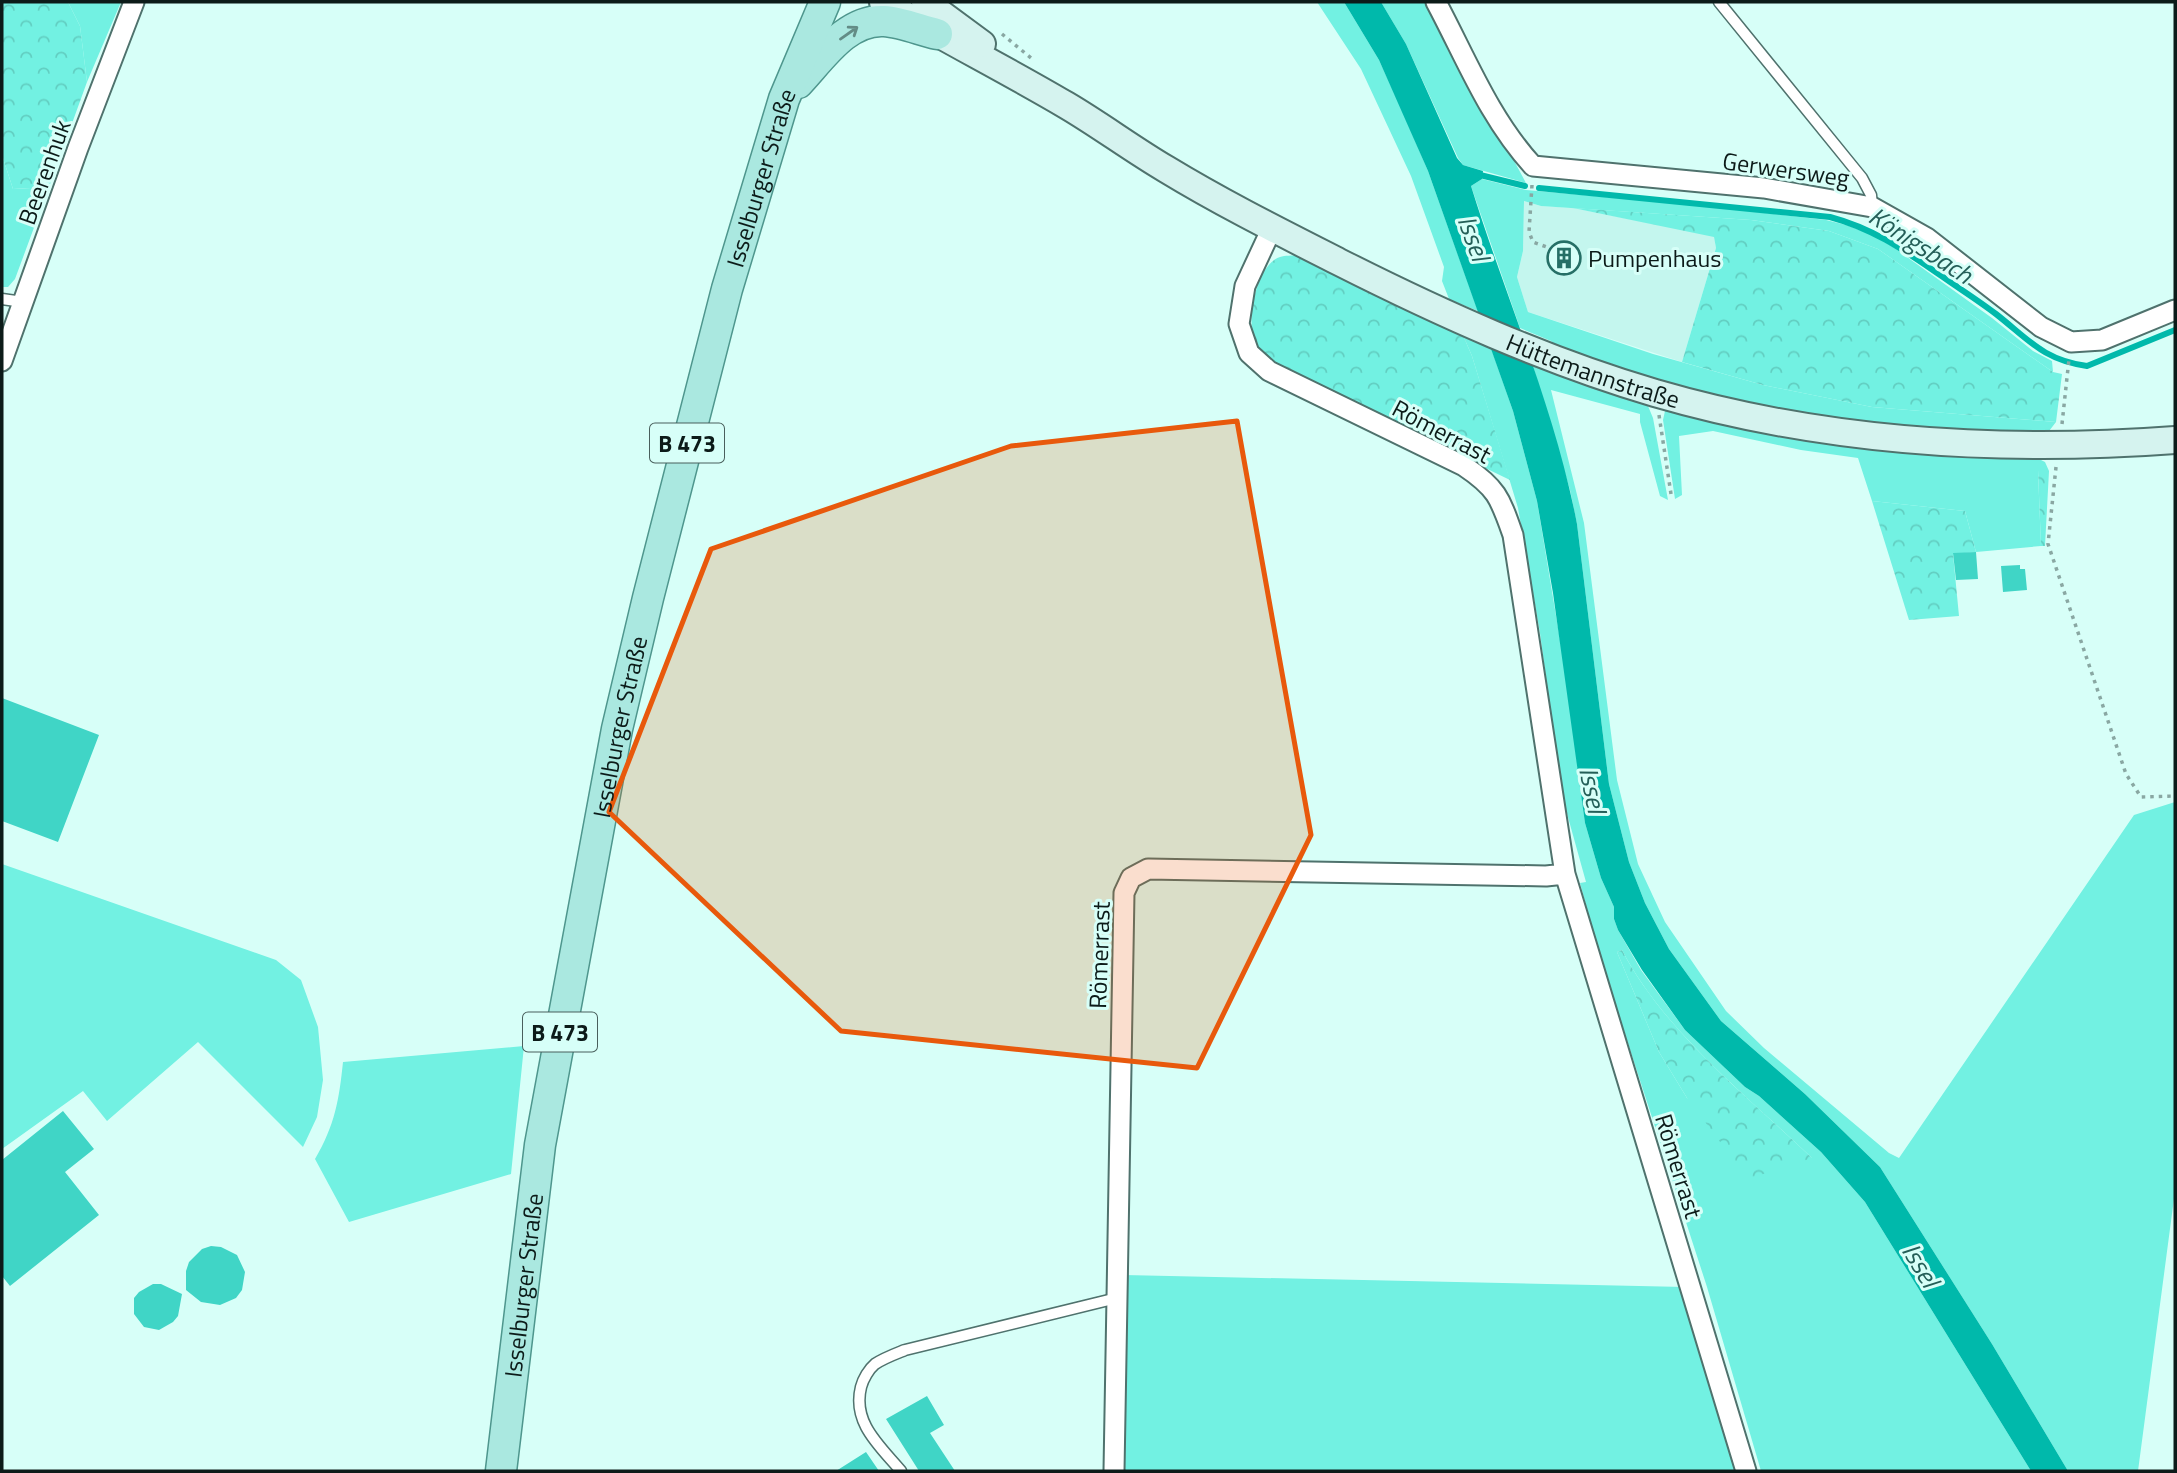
<svg xmlns="http://www.w3.org/2000/svg" width="2177" height="1473" font-family="'Titillium Web',sans-serif">
<style>
.built{fill:#c4f6ee}
.grass{fill:#72f1e2;fill-rule:evenodd}
.forest{fill:url(#forest-crowns)}
.water{fill:#00b9ab}
.lines{fill:none;stroke-linecap:round;stroke-linejoin:round}
.stream{stroke:#00b9ab;stroke-width:6}
.building{fill:#40d5c6}
.service-casing{stroke:#4f726d;stroke-width:13}
.minor-casing{stroke:#4f726d;stroke-width:23}
.secondary-casing{stroke:#4f726d;stroke-width:30}
.primary-casing{stroke:#4e968d;stroke-width:33}
.path{stroke:#89a7a2;stroke-width:3.5;stroke-dasharray:3.5 5;stroke-linecap:butt}
.service{stroke:#fff;stroke-width:10}
.minor{stroke:#fff;stroke-width:19}
.secondary{stroke:#d5f3ef;stroke-width:26}
.primary{stroke:#aae8e0;stroke-width:30}
.oneway{stroke:#638c86}
.marked{fill:#e8590c;fill-opacity:0.2;stroke:#e8590c;stroke-width:5;stroke-linejoin:round}
.labels{text-anchor:middle;dominant-baseline:central;stroke-width:6;stroke-linejoin:round;paint-order:stroke}
.shield{fill:#d7fff8;stroke:#495f5c;stroke-width:2}
.shield-label{font-size:23px;font-weight:bold;fill:#0c1b19}
.street-label{font-size:24px;fill:#0c1b19;stroke:#d7fff8}
.poi-label{font-size:24px;fill:#0c1b19;stroke:#d7fff8;text-anchor:start}
.water-label{font-size:26px;font-style:italic;fill:#245f58;stroke:#d7fff8}
</style>
<defs>
<pattern id="forest-crowns" width="20" height="18" patternUnits="userSpaceOnUse" patternTransform="scale(1.75)"><rect width="20" height="18" fill="#72f1e2"/><path d="M2 6a3 3 0 1 1 6 0M12 15a3 3 0 1 1 6 0" fill="none" stroke="#62cec1"/></pattern>
</defs>
<rect width="100%" height="100%" fill="#d7fff8"/>
<path class="built" d="M1524,201L1541,206L1573,208L1714,236L1716,248L1682,362L1528,312L1517,277L1523,251Z"/>
<path class="grass" d="M68,2H121L87,82L80,26Z
M1317,2H1344L1379,60L1401,108L1428,171L1478,311L1453,301L1451,304L1442,281L1444,267L1411,176L1361,69Z
M1381,2H1429L1526,183L1463,165L1458,158L1406,44Z
M2,155L13,189L49,187L15,279L8,287H2Z
M1482,179L1526,190L1706,206L1826,220L1846,225L1873,235L1893,247L1992,318L2033,351L2052,361L2053,372L1878,249L1829,231L1751,220L1541,206L1524,201L1523,251L1517,277L1528,312L1653,354L1763,385L1872,407L2056,422L2046,435C1997,432 1946,432 1897,427C1781,414 1668,386 1557,347L1551,341L1520,328L1471,186Z
M1462,333L1491,348L1513,411L1537,501L1566,676L1585,823L1601,878L1614,907V919L1618,930L1641,970L1685,1030L1745,1087L1759,1096L1821,1152L1865,1202L2031,1471H1761L1707,1287L1600,957L1580,883L1586,882L1561,792L1540,633L1518,508L1472,356ZM1622,950C1664,1031 1746,1095 1812,1158L1687,1098L1659,1052L1617,952Z
M1532,363L1641,398L1648,406L1653,418L1668,500L1660,496L1640,422V414L1551,390L1584,523L1617,780L1638,864L1665,922L1726,1011L1764,1048L1889,1153L1899,1158L2134,815L2175,802V1191L2138,1471H2068L1992,1344L1880,1167L1805,1094L1721,1021L1669,949L1645,903L1629,862L1609,784L1577,524L1570,490Z
M1670,406L2035,457L2045,462L2049,471H2038L2041,546L1976,552L1965,511L1872,501L1858,458L1801,450L1713,431L1679,436L1682,495L1675,499L1663,420L1665,411Z
M2,864L276,960L301,980L318,1027L323,1080L317,1117L303,1147L198,1042L107,1121L83,1091L2,1149Z
M524,1046L511,1174L349,1222L315,1159C335,1125 339,1100 343,1062Z
M1124,1275L1685,1287L1738,1471H1124Z"/>
<path class="forest" d="M2,2H68L80,26L87,82L49,187L13,189L2,155Z
M1573,208L1751,220L1829,231L1878,249L2053,372L2062,374L2056,422L1872,407L1763,385L1682,362L1716,248L1714,237Z
M1297,255L1462,333L1472,356L1510,480L1281,369C1271,362 1260,354 1255,341C1245,320 1257,264 1280,257C1285,255 1292,256 1297,255Z
M2038,470L2049,471L2045,546H2041Z
M1872,501L1965,511L1976,552L1953,554L1959,616L1909,620Z
M1622,950C1664,1031 1747,1096 1812,1158L1748,1179L1687,1098L1659,1052L1617,952Z"/>
<path class="water" d="M1344,2H1381L1406,44L1457,158L1463,165L1483,171L1482,179L1471,186C1506,299 1555,408 1577,524L1609,784L1629,862L1645,903L1669,949L1721,1021L1805,1094L1880,1167L1992,1344L2068,1471H2031L1865,1202L1821,1152L1759,1096L1745,1087L1685,1030L1642,970L1618,930L1614,919V907L1601,878L1585,823L1553,593L1537,501L1513,411L1428,171L1379,60Z"/>
<g class="lines">
<path class="stream" d="M1476,174L1525,186
M1539,188L1830,217C1875,229 1905,251 1943,277C1960,289 1979,301 1996,314C2028,339 2043,360 2087,366L2175,330"/>
</g>
<path class="building" d="M1560,242L1576,247L1567,275L1552,270Z
M1976,552L1978,579L1956,580L1953,553Z
M2020,565V569H2025L2027,590L2003,592L2001,566Z
M2,698L99,735L58,842L2,821Z
M63,1111L94,1149L65,1172L99,1215L10,1286L2,1276V1160Z
M211,1246L221,1247L237,1255L245,1272L242,1290L236,1298L220,1305L201,1302L186,1290V1271L189,1262L202,1249Z
M153,1284H161L182,1294L178,1316L173,1322L159,1330L144,1327L134,1314V1298L139,1292Z
M927,1396L944,1425L930,1433L955,1471H919L886,1419Z
M866,1452L879,1471H836Z"/>
<g class="lines">
<defs>
<path id="service" d="M1719,2L1862,178L1871,195L1872,207
M2,299L23,302
M901,1471C880,1446 852,1423 861,1387C863,1379 869,1369 875,1364C884,1358 895,1354 905,1350L1117,1298"/>
<path id="minor" d="M1436,2C1466,58 1489,118 1533,166L1764,188L1872,207L1927,238L2041,327L2071,342L2102,340L2175,310
M1272,228L1245,286L1239,324L1249,353L1269,371L1464,466C1497,488 1500,498 1513,535L1565,874L1746,1471
M2,361L78,148L134,2
M1114,1471L1124,893L1131,878L1148,869L1546,876L1565,874"/>
<g id="secondary">
<path id="s1" d="M883,2C943,38 1005,69 1066,105C1100,125 1132,149 1166,169C1222,203 1280,232 1339,262C1440,313 1546,361 1655,393C1823,442 2002,453 2175,440"/>
<path d="M925,2L982,44"/>
</g>
<g id="primary">
<path d="M798,83C821,59 846,19 884,21C901,22 920,30 937,34"/>
<path id="s2" d="M501,1471L540,1145L617,729L648,598L727,289L784,99L825,2"/>
</g>
</defs>
<use href="#service" class="service-casing"/>
<use href="#minor" class="minor-casing"/>
<use href="#secondary" class="secondary-casing"/>
<use href="#primary" class="primary-casing"/>
<path class="path" d="M1002,34L1031,58
M1532,185L1529,232L1533,242L1552,249
M1659,415L1671,494
M2062,424L2069,359
M2056,467L2048,544L2126,774L2141,797L2175,796"/>
<use href="#service" class="service"/>
<use href="#minor" class="minor"/>
<use href="#secondary" class="secondary"/>
<use href="#primary" class="primary"/>
</g>
<defs><path id="oneway-shaft" d="M-6 0H5M1.5-3L5.5 0L1.5 3" fill="none" stroke-width="1.6" stroke-linecap="round" stroke-linejoin="round" transform="scale(1.75)"/></defs>
<use class="oneway" href="#oneway-shaft" transform="translate(849 33) rotate(-35)"/>
<path class="marked" d="M1237,421L1311,835L1197,1068L841,1031L609,812L711,549L1011,446Z"/>
<defs>
<symbol id="building-ring" viewBox="-11 -11 22 22"><circle r="9.5" fill="#d7fff8" stroke="#266f66" stroke-width="1.5"/><path d="M-4-6H4V6H1V3H-1V6H-4ZM-2.5-4.3h1.7v1.8h-1.7ZM.8-4.3h1.7v1.8H.8ZM-2.5-1h1.7V.8h-1.7ZM.8-1h1.7V.8H.8Z" fill="#266f66"/></symbol>
</defs>
<g fill-rule="evenodd">
<use href="#building-ring" x="1545" y="239" width="38" height="38"/>
</g>
<g class="labels">
<g class="shield">
<rect x="650" y="423.5" width="74" height="39" rx="5"/>
<rect x="523" y="1012.5" width="74" height="39" rx="5"/>
</g>
<g class="shield-label">
<text x="687" y="443">B 473</text>
<text x="560" y="1032">B 473</text>
</g>
<g class="street-label">
<text transform="translate(1786 169) rotate(8)">Gerwersweg</text>
<text transform="translate(44 172) rotate(-70)">Beerenhuk</text>
<text stroke="none"><textPath href="#s2" startOffset="1321">Isselburger Straße</textPath></text>
<text stroke="none"><textPath href="#s1" startOffset="802">Hüttemannstraße</textPath></text>
<text transform="translate(1442 431) rotate(28)">Römerrast</text>
<text stroke="none"><textPath href="#s2" startOffset="754">Isselburger Straße</textPath></text>
<text transform="translate(1099 955) rotate(-88)">Römerrast</text>
<text transform="translate(1679 1166) rotate(73)">Römerrast</text>
<text stroke="none"><textPath href="#s2" startOffset="187">Isselburger Straße</textPath></text>
</g>
<g class="poi-label">
<text x="1588" y="258">Pumpenhaus</text>
</g>
<g class="water-label">
<text transform="translate(1474 238) rotate(70)">Issel</text>
<text transform="translate(1921 245) rotate(33)">Königsbach</text>
<text transform="translate(1593 790) rotate(78)">Issel</text>
<text transform="translate(1921 1265) rotate(59)">Issel</text>
</g>
</g>
<rect width="2177" height="1473" fill="none" stroke="#0c1b19" stroke-width="7"/>
</svg>
